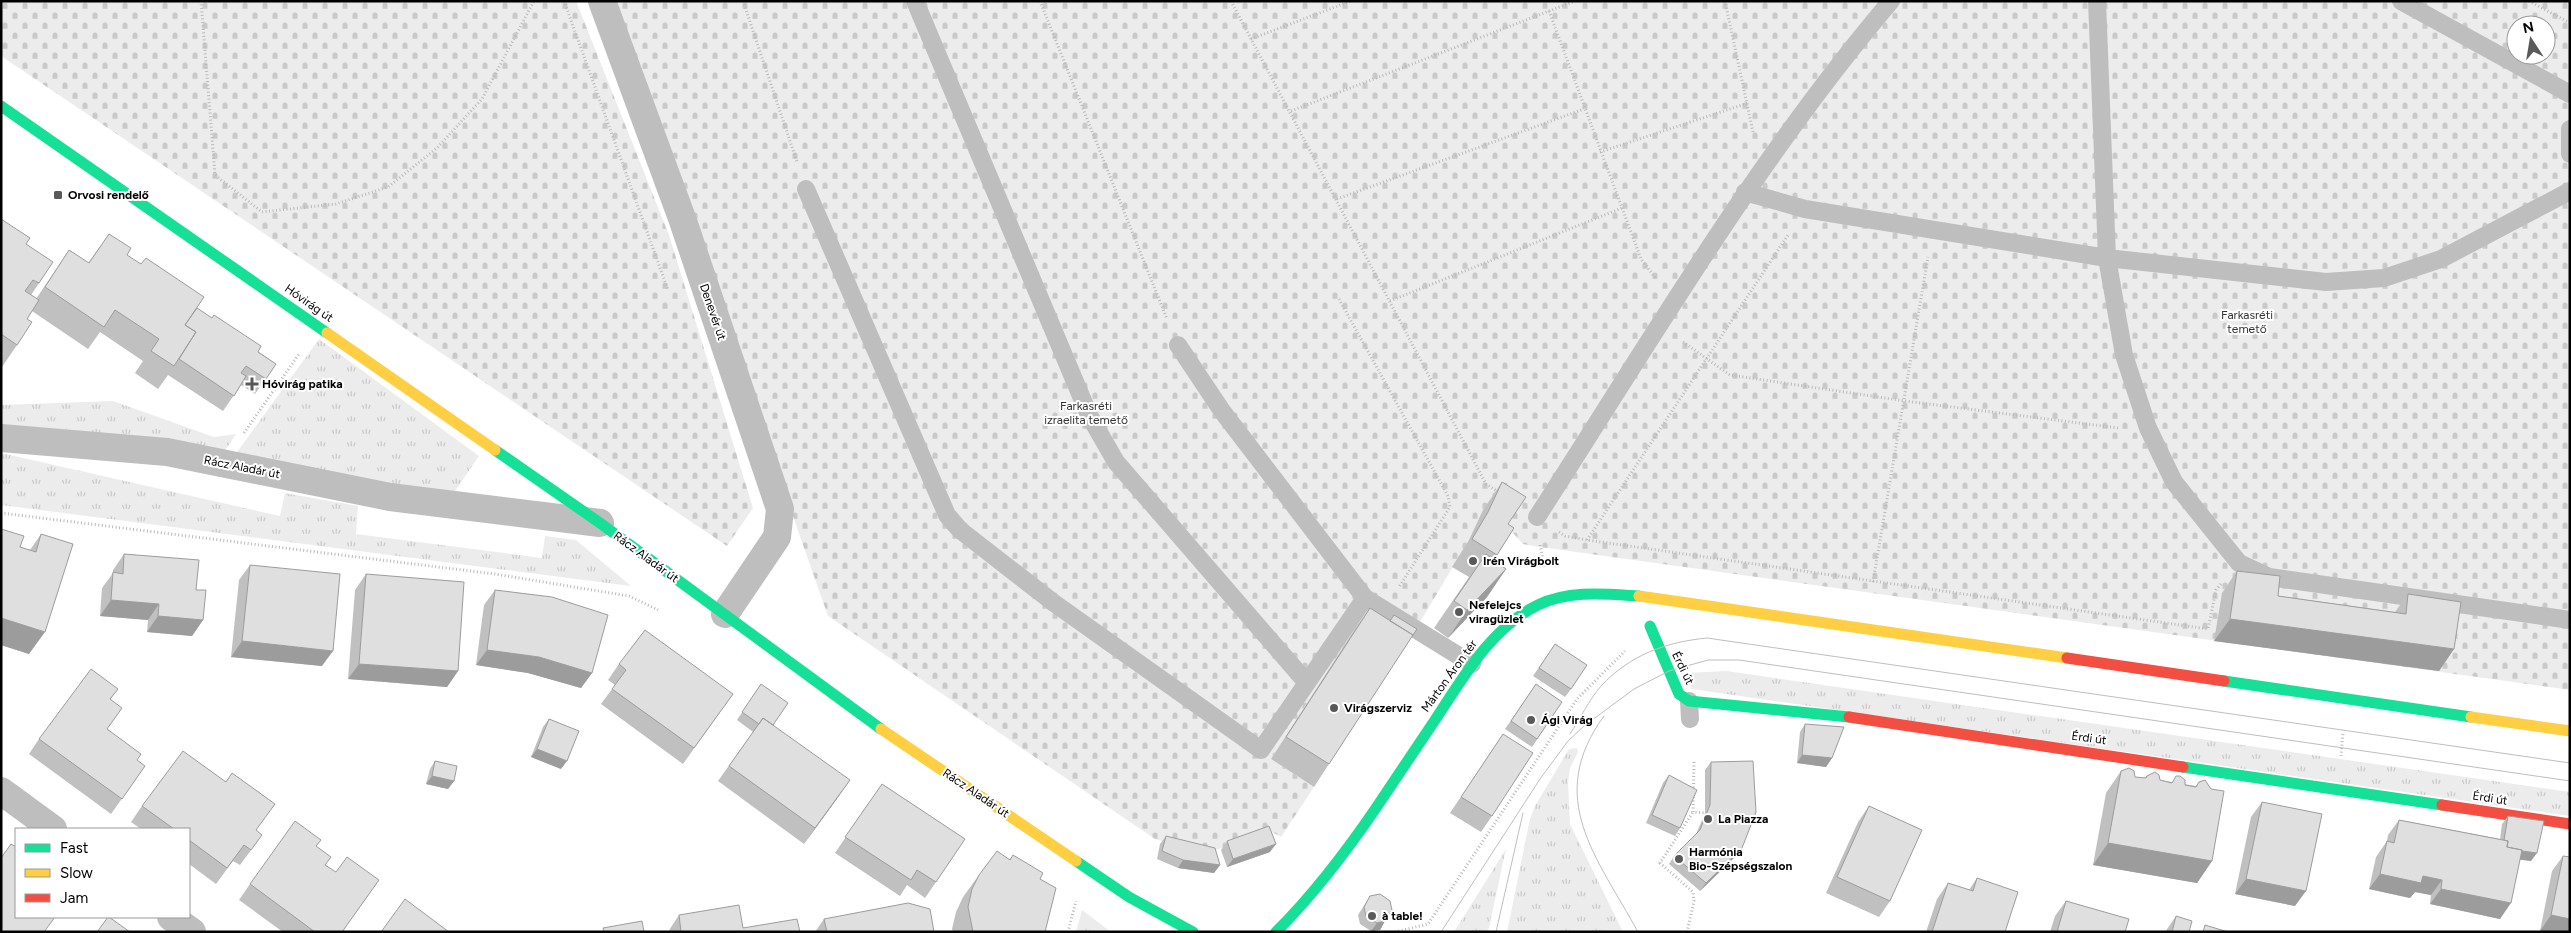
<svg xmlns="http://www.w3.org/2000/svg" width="2571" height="933" font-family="Figtree,sans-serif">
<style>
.grass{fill:url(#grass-tufts)}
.cemetery{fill:url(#cemetery-stones);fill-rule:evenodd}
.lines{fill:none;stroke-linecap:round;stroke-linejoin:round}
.path{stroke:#b9b9b9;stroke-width:3;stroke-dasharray:1 2.5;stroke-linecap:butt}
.lane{stroke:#bebebe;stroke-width:18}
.street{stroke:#bebebe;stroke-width:28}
.fast{stroke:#16e098;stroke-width:11}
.slow{stroke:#ffcf43;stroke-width:11}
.jam{stroke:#f24e42;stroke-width:11}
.tram{stroke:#bebebe;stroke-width:1}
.wall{fill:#c0c0c0}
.shaded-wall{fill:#9c9c9c}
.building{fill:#dfdfdf;stroke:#9c9c9c}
.poi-dot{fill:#595959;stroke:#fff;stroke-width:2}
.labels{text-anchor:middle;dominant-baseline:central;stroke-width:4;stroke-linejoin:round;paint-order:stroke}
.poi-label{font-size:12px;font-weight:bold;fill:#000;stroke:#fff;text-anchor:start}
.street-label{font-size:12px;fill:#000;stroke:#fff}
.park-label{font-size:12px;fill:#333;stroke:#fff}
</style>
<defs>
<pattern id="grass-tufts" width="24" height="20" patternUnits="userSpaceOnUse" patternTransform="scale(1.25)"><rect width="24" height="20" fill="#ececec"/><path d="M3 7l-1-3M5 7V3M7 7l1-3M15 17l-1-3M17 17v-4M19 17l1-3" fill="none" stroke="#c9c9c9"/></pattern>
<pattern id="cemetery-stones" width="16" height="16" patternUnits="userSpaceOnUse" patternTransform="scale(1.25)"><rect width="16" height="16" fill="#ececec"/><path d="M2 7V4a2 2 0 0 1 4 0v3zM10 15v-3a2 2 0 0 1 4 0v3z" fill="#c9c9c9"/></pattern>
</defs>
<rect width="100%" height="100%" fill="#fff"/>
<path class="grass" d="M319,339L479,456L451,497L232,459Z
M113,401L214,437L236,434L220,458L1,432V405Z
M1,453L280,516L285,493L358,506L356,534L542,558L545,536L576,540L631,586L1,505Z
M1726,671L2570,792V816L1691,689L1687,673Z
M1577,748L1578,752L1570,768L1568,783L1570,824L1623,932H1507L1530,819L1535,806L1569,749Z
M1506,849L1488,932H1454Z
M1082,910L1111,932H1076Z"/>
<path class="cemetery" d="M1,1H576L669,235L753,508L727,546L1,56Z
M612,1H2570V690L1540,547L1523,544L1506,525L1469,540L1411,637L1354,630L1271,759L1314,787L1281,837L1270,831L1207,853L1155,839L828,616ZM2516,25H2546V55H2516Z"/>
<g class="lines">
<path class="path" d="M201,1L215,175L262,212L336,204L388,187L437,148L482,99L534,1
M564,1L668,290
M743,1L797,162
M1040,1L1167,319
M1231,1L1486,484L1500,493
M1725,1L1753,132
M2529,1L2570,23
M1549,11L1641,259L1656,279
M1251,39L1351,1
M1291,111L1575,1
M1600,152L1748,103
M1337,199L1584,109
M1339,299L1448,496L1450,507L1399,587
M1390,301L1622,208
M1683,342L1730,375L1905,401L2118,428
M244,433L299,354
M1,513L495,574L629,596L658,610
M1559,532L1565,536L1587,540L2208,629L2216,590L2221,584
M1587,540L1788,235
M1540,545L1545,568
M1873,582L1928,257
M2341,756L2343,732
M1694,762L1693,812L1705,813
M1068,932L1076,901
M1395,932L1428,924L1577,699L1625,651
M1687,932L1694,901L1693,892L1660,863L1693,812"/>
<path class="lane" d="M915,1L1089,415L1116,462L1307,683
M2097,1L2107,258L2124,355L2148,428L2174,482L2239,563L2269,577L2570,620
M2401,1L2570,94
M2570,129V154
M806,189L947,515L960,530L1054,603L1261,750L1365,598
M1745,192L1805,209L2107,258L2326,282L2384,278L2441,259L2570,191
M1178,345L1222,411L1365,598L1472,664
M1537,517C1650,342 1756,160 1891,1
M1689,701L1690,719"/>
<path class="street" d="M602,1L683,221L780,509L777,537L725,614
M1,438L167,452L390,497L600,523
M1,791L53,829
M171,917L192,932"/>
<path class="fast" d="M1,106L327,333
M495,450L600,523L881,729
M1650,626L1679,694L1689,701L1849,717
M2224,681L2471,717
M2183,767L2442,805
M1076,861L1129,897L1193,932
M1276,932C1314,894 1346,852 1376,808C1396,778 1417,747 1437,717C1464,676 1492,627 1538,605C1569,590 1605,594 1639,596"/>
<path class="slow" d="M327,333L495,450
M1639,596L2067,658
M2471,717L2570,731
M881,729L1076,861"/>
<path class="jam" d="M2067,658L2224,681
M1849,717L2183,767
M2442,805L2570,824"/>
<path class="tram" d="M1604,716C1544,798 1597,857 1638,932
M1570,734C1580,719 1589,700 1601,686C1630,655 1666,642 1707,638L2570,763
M1441,932L1540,779L1568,741L1584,726L1634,689L1669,671L1708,660H1739L2570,781
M1496,932L1523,813"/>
</g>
<path class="wall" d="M1,219L26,244L39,283L31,295L36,299L69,250L88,263L109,234L127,255L197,308L276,364L255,394L241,385L223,411L168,375L158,389L135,373L143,361L100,332L88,349L32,311L27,319L17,345L2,367Z
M1502,482L1508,524L1514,528L1493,559L1506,569L1487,597L1448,638L1434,628L1469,577L1452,567L1469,540L1483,510Z
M1,529L20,547L30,550L41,534L29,654L1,645Z
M124,554L196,590L203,620L192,636L147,632L148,620L100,616L102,588L113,573V570Z
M250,565L322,666L231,657L239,580Z
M2237,571L2278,596L2395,612L2408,594L2454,649L2439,671L2214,641L2222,593Z
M366,574L458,671L447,687L348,679L355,590Z
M495,590L592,673L581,688L528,673L476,665L484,605Z
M1370,608L1329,764L1314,787L1271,759L1354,630Z
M1555,644L1571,689L1565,697L1533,676Z
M619,664L733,694L683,764L601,704L615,685L608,680Z
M761,684L773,725L839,796L804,844L718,781L753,732L737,720Z
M1536,684L1562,702L1532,747L1505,729Z
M118,689L110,700L107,729L137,760L145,766L111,814L29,754L39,739Z
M549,719L561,769L531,757L543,727Z
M1805,724L1832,758L1826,767L1797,763L1800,732Z
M1503,734L1492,816L1481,832L1450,813Z
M435,761L454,781L448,789L426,784L430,769Z
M1711,762L1742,848L1736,856L1700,891L1669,864L1674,856L1696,834L1705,813V770Z
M2121,771L2135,777L2145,778L2147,776L2160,780L2196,786L2199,782L2212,861L2197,883L2093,865L2106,793Z
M1669,775L1680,828L1675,836L1646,823L1663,783Z
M871,800L936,882L925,898L907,885L900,896L835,853Z
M2262,802L2295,906L2235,894L2251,817Z
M142,806L256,830L262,835L240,865L233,861L216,884L189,864V829H141L131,822Z
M1869,806L1890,901L1879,917L1826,893L1858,822Z
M2508,816L2531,861L2520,859L2500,919L2430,904L2431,895L2415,892L2410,898L2369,889L2376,857L2387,841L2388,835L2399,820L2500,839L2502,824Z
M1166,836L1220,865L1214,873L1178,868L1157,859L1160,844Z
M1227,841L1270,852L1227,867L1221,850Z
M316,846L325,865L368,896L342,932H283L239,900L250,884Z
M2563,856L2570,932H2545L2540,931L2552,871Z
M979,875L1040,879L1045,932H953L952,929L956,912L963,897Z
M1977,878L2005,932H1926L1937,899L1948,883L1969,890Z
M1370,896L1385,921L1380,930L1371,931L1360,924L1358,915Z
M2066,901L2125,932H2050L2055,916Z
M679,915L743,928L800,932H668Z
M2176,916L2189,932H2165Z
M824,919L934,932H815Z"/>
<path class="shaded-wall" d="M1506,569L1487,597L1448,638L1467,610Z
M111,600L159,604L148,620L100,616Z
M158,616L203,620L192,636L147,632Z
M1,618L45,632L29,654L1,645Z
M2230,619L2454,649L2439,671L2214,641Z
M242,641L333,651L322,666L231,657Z
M487,650L539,657L592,673L581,688L528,673L476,665Z
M359,664L458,671L447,687L348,679Z
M537,749L567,761L561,769L531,757Z
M1802,755L1832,758L1826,767L1797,763Z
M432,776L454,781L448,789L426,784Z
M850,780L839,796L804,844L815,828Z
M2108,843L2212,861L2197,883L2093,865Z
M1276,844L1270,852L1227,867L1233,859Z
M1742,848L1736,856L1700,891L1706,883Z
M2502,848L2537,853L2531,861L2497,857Z
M1183,860L1220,865L1214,873L1178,868Z
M2380,874L2423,876L2442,880L2431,895L2415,892L2410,898L2369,889Z
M2246,879L2306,891L2295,906L2235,894Z
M2441,889L2511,903L2500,919L2430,904Z
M2551,915L2570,919V932H2545L2540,931Z
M1385,921L1380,930L1371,931L1377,923Z"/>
<path class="building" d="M1,219L30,238L26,244L53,262L39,283L33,280L25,291L39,300L27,319L32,322L17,345L1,334Z
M109,234L131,248L127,255L141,264L146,258L204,297L185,325L196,332L174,366L151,351L159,339L115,310L104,327L45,287L69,250L89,263Z
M197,308L212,318L214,315L261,346L258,352L276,364L266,379L246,366L241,373L246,376L234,396L179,359L196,332L185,325Z
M1502,482L1526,497L1508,524L1514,528L1497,555L1472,539L1488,512Z
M1,529L24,536L20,547L36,552L41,534L73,544L45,632L1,618Z
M124,554L199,560L196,590H206L203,620L158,616L159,604L111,600L113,572L123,574Z
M1486,554L1506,569L1467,610L1454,601Z
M250,565L340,574L333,651L242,641Z
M2237,571L2280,576L2278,596L2406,614L2408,594L2461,602L2454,649L2230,619Z
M366,574L464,582L458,671L359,664Z
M495,590L552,597L608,615L592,673L539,657L487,650Z
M1370,608L1413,635L1329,764L1286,737Z
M1394,615L1417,629L1413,635L1390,621Z
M645,630L733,694L694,748L612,689L626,670L619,664Z
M1555,644L1587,665L1571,689L1539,668Z
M91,669L118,689L110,699L122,708L107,729L141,754L137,760L145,766L122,799L39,739Z
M761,684L788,703L773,725L763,718L759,724L742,712Z
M1536,684L1562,702L1537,739L1511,721Z
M763,718L850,780L815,828L729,766Z
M549,719L579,731L567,761L537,749Z
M1805,724L1844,727L1832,758L1802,755Z
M1503,734L1533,753L1492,816L1461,797Z
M183,751L226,782L232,773L275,804L256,830L262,835L251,850L244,845L227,868L189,840V829H174L142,806Z
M435,761L457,766L454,781L432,776Z
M1753,761L1756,812L1742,848L1706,883L1674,856L1700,830L1710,805L1711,762Z
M2129,768L2134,771L2135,777L2146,778L2147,776L2155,772L2159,775L2160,780L2172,783L2176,776H2180L2185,780V785L2196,787L2199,782L2205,780L2211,789L2224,791L2212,861L2108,843L2121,771Z
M1669,775L1697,790L1680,828L1652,815Z
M882,784L965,839L936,882L917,870L911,880L845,837Z
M2262,802L2322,814L2306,891L2246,879Z
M1869,806L1922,830L1890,901L1837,877Z
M2508,816L2544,821L2537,853L2522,851V850L2507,847L2508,841L2504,840Z
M2399,820L2508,841L2507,847L2522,850L2511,903L2441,889L2442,880L2423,876L2421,883L2380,874L2387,841L2394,843Z
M295,821L321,840L316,846L331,857L325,865L336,872L347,857L379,880L342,932H315L250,884Z
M1269,826L1276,844L1233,859L1227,841Z
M1166,836L1215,848L1220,865L1183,860L1162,851Z
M11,844L16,847V917H55L44,932H1V858Z
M997,851L1010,860L1013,855L1043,873L1040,879L1056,888L1045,932H973L968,907L972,889L979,875Z
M2563,856L2570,857V919L2551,915Z
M1977,878L2018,892L2005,932H1932L1948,883L1973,891Z
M1380,894L1390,901L1392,910L1385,921L1377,923L1366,916L1364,907L1370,896Z
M405,899L449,932H381Z
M2066,901L2129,919L2125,932H2057Z
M908,903L930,909L934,932H827L824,919Z
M739,905L743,928L797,919L800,932H681L679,915Z
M2176,916L2192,921L2189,932H2172Z
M108,917H109L130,932H97Z
M642,921L644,932H604L603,928Z
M2205,925L2228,932H2203Z"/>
<g class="poi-dot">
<rect x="53" y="190" width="10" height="10" rx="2.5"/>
<path d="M249.5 376.5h5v5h5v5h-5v5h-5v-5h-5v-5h5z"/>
<circle cx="1473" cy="561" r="5"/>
<circle cx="1459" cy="612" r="5"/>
<circle cx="1334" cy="708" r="5"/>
<circle cx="1531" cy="720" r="5"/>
<circle cx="1708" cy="819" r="5"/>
<circle cx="1679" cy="859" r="5"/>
<circle cx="1372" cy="916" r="5"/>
</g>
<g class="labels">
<g class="poi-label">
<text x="68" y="195">Orvosi rendelő</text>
<text x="262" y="384">Hóvirág patika</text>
<text x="1483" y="561">Irén Virágbolt</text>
<text x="1469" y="605">Nefelejcs<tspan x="1469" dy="14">viragüzlet</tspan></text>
<text x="1344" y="708">Virágszerviz</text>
<text x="1541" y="720">Ági Virág</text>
<text x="1718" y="819">La Piazza</text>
<text x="1689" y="852">Harmónia<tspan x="1689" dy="14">Bio-Szépségszalon</tspan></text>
<text x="1382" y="916">à table!</text>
</g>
<g class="street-label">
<text transform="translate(309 303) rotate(35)">Hóvirág út</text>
<text transform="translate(713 312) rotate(71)">Denevér út</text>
<text transform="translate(242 467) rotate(11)">Rácz Aladár út</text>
<text transform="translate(646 557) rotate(36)">Rácz Aladár út</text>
<text transform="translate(1683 668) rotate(64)">Érdi út</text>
<text transform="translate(1449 676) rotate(-54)">Márton Áron tér</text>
<text transform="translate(2089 738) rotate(8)">Érdi út</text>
<text transform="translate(976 793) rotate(34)">Rácz Aladár út</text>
<text transform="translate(2490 798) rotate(9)">Érdi út</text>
</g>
<g class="park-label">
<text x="2247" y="315">Farkasréti<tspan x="2247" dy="14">temető</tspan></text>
<text x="1086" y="406">Farkasréti<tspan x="1086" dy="14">izraelita temető</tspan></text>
</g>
</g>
<rect width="2571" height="933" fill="none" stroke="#000000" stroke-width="5"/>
<rect x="15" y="828" width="175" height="90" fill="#ffffff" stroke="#999999"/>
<rect x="25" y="844" width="25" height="8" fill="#16e098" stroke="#999999"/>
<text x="60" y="853" font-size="15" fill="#000000">Fast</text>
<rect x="25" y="869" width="25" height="8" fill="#ffcf43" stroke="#999999"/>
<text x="60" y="878" font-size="15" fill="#000000">Slow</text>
<rect x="25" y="894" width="25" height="8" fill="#f24e42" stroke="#999999"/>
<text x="60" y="903" font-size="15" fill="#000000">Jam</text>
<g transform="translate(2531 40) rotate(348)"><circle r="24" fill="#ffffff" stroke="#999999"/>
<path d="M0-4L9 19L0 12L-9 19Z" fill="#595959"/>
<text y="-8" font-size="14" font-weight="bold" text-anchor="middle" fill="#000000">N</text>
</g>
</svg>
